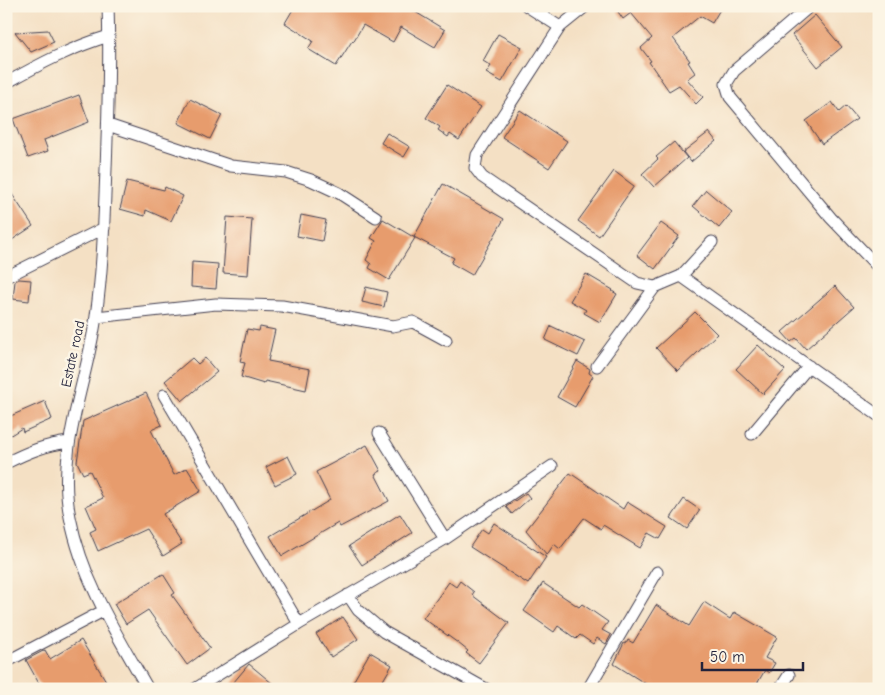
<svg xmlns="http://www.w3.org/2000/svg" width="885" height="695" font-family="'Comic Neue',sans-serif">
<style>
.building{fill:#e79c6d}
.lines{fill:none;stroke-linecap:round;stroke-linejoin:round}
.minor-casing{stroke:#423e50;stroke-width:13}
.minor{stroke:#fff;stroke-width:11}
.labels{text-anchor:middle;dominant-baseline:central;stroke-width:5;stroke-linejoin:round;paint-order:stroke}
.street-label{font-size:14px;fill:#22223b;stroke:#fcf5e5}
</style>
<rect width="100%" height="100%" fill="#fcf5e5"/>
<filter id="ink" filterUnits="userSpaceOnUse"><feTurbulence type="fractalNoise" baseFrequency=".02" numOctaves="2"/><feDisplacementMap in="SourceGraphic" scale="10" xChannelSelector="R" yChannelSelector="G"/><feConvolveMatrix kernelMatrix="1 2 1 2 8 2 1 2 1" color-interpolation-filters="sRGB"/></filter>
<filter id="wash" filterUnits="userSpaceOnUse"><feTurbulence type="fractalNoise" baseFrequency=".0096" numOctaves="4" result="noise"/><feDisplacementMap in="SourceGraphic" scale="20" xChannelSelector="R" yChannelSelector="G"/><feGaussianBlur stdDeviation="1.12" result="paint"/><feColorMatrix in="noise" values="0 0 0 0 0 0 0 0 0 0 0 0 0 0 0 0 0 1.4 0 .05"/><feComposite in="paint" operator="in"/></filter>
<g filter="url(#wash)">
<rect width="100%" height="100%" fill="#f4e0c4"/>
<g id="blocks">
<path class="building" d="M295,6H414L412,10L445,30L435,47L401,27L393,42L363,25L353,42L352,41L336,66L308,49L313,41L285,23Z
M614,6H722L712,23L700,16L673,38L690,61L688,62L695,73L687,79L703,97L696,104L679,85L669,91L649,62L651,61L641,48L652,38L631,13L623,19Z
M815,15L842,47L818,67L792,35Z
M48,30L54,42L31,52L15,32Z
M498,34L522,47L502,82L486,73L491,66L483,61Z
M447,85L481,107L459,140L450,134L448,137L438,130L440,127L426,118Z
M79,95L89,122L44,140L48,151L28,158L13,119Z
M190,99L222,115L210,139L178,123Z
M832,102L839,112L846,106L857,119L822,144L806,121Z
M520,110L567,141L549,168L502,137Z
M709,132L716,141L691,162L683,152Z
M387,133L410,147L404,157L381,143Z
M674,142L687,158L654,187L642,174L658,159L656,157Z
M614,171L634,186L599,236L578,221Z
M127,181L164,190L165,187L183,196L171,221L146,210L145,216L120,209Z
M443,184L504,219L472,275L451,263L454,258L414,237Z
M6,185L33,226L6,244Z
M706,190L732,212L719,228L693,206Z
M301,215L326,220L322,241L297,236Z
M227,217L252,219L248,275L223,273Z
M383,219L415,238L389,280L369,268L371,264L366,260L376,241L371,238Z
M661,223L679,236L655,269L637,255Z
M192,262L218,264L216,289L191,287Z
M586,274L613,290L612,291L617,294L600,322L584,313L586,310L570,301Z
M19,279L31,280L29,301L13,299L15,281Z
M835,286L854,307L806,349L796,338L791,342L782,332Z
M366,287L387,292L384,307L362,302Z
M695,312L717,334L678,371L656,348Z
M551,326L585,342L578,356L545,340Z
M260,327L275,330L268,361L310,369L306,390L265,381L264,384L241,377L245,363L240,362L247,329L259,331Z
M758,345L785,370L763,394L736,369Z
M192,358L198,364L205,358L217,372L182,401L165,381Z
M577,361L590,369L589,373L593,376L575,407L557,397Z
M146,393L162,425L151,430L174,475L187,468L201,491L163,514L182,544L163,556L146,529L98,551L90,532L96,529L86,506L103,498L90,471L83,474L77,462L83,421Z
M45,401L52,419L23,432L22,428L6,438V418Z
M367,445L381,471L375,474L389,501L340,527L338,523L282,556L270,536L330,500L316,472Z
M288,456L297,474L275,485L266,467Z
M570,473L623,509L627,502L667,527L660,539L649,533L640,548L603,525L601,529L584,518L560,549L554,544L547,555L526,530Z
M526,493L530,498L512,514L506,507Z
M684,499L700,510L687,529L671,518Z
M400,514L412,533L362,565L349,546Z
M494,523L546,557L528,584L470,547L482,529L488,533Z
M163,574L175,593L172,595L210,648L187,665L148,610L126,624L114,604Z
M460,581L474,592L472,595L509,623L479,663L466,653L468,651L458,643L423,618L449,582L456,587Z
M543,583L579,607L582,604L608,622L602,630L611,635L606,644L597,638L593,644L580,635L576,639L558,626L554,632L524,611Z
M704,602L730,619L734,612L777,637L765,658L775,663L769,673L765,670L754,689H654L614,664L624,643L626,644L628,640L633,643L656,605L689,626Z
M343,617L358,639L331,657L316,634Z
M81,640L111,689H42L26,660L45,650L50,659Z
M370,652L392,665L378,689H349Z
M249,664L279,689H228Z"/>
</g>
</g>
<g filter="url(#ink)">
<use href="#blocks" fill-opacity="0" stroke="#423e50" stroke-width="1"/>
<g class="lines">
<defs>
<path id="minor" d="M108,6C110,60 108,115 106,169C104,218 103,268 96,316C87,384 56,448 70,517C82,580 117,635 148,689
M527,6L560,27
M586,6L560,27L477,155L475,168L482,177L637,283L655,287L681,276L712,242
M810,6L734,71L726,84L730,97L831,218L879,268
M6,83C40,64 72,47 109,36
M108,125L231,166L286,172L311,180L339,193L376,217
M681,276L879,416
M6,277L104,228
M96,317L216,304L282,306L393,326L413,322L446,340
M597,366L655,287
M164,395L299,624
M379,433L445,539
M752,434L809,366
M6,463C28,452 45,445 69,442
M348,595L358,610L384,632L486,689
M6,662L103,611
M195,689L299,624L445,539L552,466
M588,689L657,572
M780,689L789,675"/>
</defs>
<use href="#minor" class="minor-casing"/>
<use href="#minor" class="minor"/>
</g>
</g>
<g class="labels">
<g class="street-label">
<text transform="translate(73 354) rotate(-78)">Estate road</text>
</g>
</g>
<rect width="885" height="695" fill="none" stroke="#fcf5e5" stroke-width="25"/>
<path d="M702 662v8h101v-8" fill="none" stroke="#22223b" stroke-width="2.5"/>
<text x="710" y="662" font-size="15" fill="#22223b" stroke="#fcf5e5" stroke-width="4" paint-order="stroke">50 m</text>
</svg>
